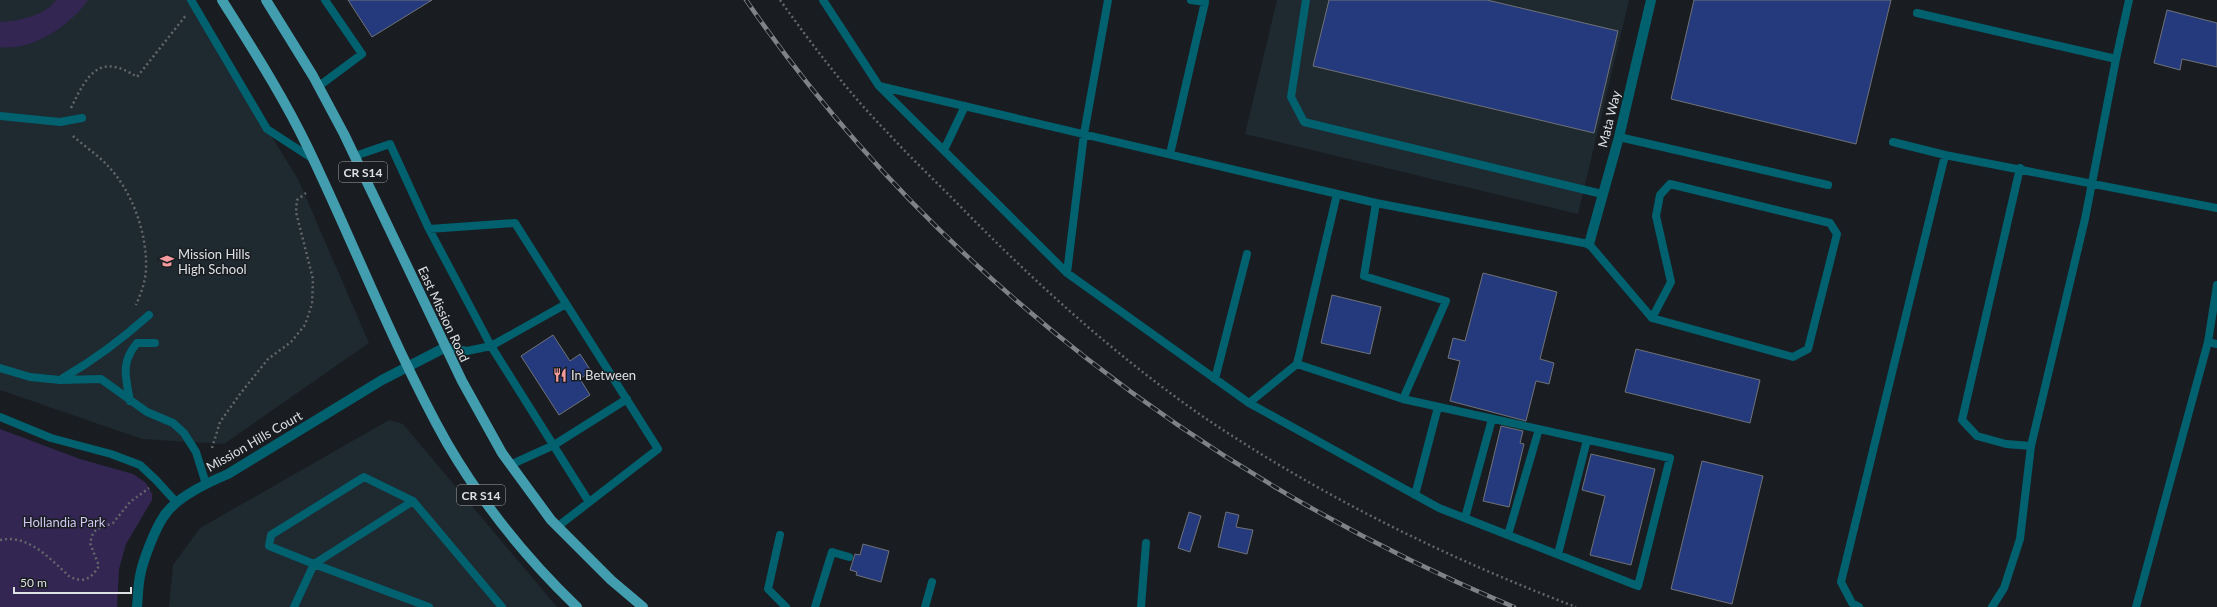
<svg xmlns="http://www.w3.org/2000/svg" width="2217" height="607" font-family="Lato,sans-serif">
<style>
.built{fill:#1f2930}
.green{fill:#332652}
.building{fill:#253a7c;stroke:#6f7277}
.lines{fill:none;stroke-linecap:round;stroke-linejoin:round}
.path{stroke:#63676a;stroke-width:2.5;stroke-dasharray:2 3;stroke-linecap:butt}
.service{stroke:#01616f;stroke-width:8}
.minor{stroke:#01616f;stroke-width:10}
.primary{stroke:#429daf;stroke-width:10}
.rail-casing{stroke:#7f8386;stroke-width:4.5}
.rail{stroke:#191d21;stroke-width:3;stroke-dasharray:9;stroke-linecap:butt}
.labels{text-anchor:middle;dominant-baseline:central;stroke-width:3;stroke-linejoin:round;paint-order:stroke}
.shield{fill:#191d21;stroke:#a3a6a9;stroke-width:1}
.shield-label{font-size:12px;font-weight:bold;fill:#dee1e3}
.street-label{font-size:13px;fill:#dee1e3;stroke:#191d21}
.poi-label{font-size:13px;fill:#dee1e3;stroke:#191d21;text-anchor:start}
.park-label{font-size:13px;fill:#d0c7f0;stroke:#191d21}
</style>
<rect width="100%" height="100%" fill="#191d21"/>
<path class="built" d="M0,0H187L298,179L369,343L224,444L142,439L0,390Z
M1277,0H1629L1578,214L1245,134Z
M389,420L403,424L557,607H169L173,565L200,528Z"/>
<path class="green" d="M56,0H88C71,25 31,52 0,47V22C18,21 45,16 56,0Z
M0,429L80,459L133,474L146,483L152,494V500L126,544L119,569L117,607H0Z"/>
<path class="building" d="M348,0H432L372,37Z
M1329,0H1487L1618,31L1594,133L1313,66Z
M1694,0H1891L1856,144L1671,99Z
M2167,10L2217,23V67L2182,59L2180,70L2154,63Z
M1483,273L1557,292L1540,359L1554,363L1549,384L1536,381L1526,421L1450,401L1460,361L1448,358L1453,338L1465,341Z
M1332,295L1381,307L1370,354L1321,343Z
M553,335L570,361L580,354L591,371L580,379L590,395L559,415L521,356Z
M1636,349L1760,380L1750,423L1625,392Z
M1501,426L1523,431L1520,443L1524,444L1509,507L1483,501Z
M1591,454L1655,469L1631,565L1590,555L1605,496L1582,490Z
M1702,461L1763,476L1732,604L1671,589Z
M1189,512L1201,516L1190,552L1178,548Z
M1226,512L1239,515L1236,527L1253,530L1247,554L1218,547Z
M863,544L889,551L881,582L856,575L857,572L850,570L855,554L860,555Z"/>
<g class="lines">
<path class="path" d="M780,0C813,46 847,91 886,131C908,155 931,177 954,200C1032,280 1116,357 1208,420C1323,497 1447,558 1576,607
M71,108C87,75 99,52 137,77L187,14
M73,136C84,146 98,155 108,166C132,191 147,233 146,267C146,281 141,293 136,305
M212,448L220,422L240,394L268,359L291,342L305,325L312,304L313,279L296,212L297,200L306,193
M0,540C29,534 50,559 70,577C84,583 91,579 99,566L90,543L93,533L97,529L113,523L130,502L149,488"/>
<path class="service" d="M191,0L267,129L313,159
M823,0L879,86L1376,203
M1306,0L1291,97L1304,122L1602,194
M1917,13L2116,59
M319,86L362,54L325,0
M879,86L1067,273L1249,403L1439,508L1638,586L1670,458L1403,399
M0,116L60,122L82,118
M1619,137L1828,185
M1893,142L1945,155L2217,208
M944,150L965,106
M1170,154L1205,2L1191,0
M355,156L390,144L429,229L515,223L658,449L557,527
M2020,168L1962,420L1977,436L2006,444L2031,446
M429,229L491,346L467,351L446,347
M1067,273L1084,134L1108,0
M566,304L491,346L589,502
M2208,342L2217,344
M1297,364L1337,194
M0,368L30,377L60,380L101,379L147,412L173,423L184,433L196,452L206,484
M63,378C96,359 121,340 149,315
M1215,379L1247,254
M130,401C126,378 120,363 137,343H155
M1249,403L1297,364L1403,399L1446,301L1364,276L1376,203L1589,244L1652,318L1793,357L1808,349L1837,234L1830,223L1670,184L1660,195L1656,216L1671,282L1652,318
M0,417L51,438L111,454L140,465L156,480L177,503
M510,465L554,445L627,399
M1415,495L1438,407
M413,501L314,564L429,607
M1465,518L1492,419
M780,535L768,589L786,607
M1508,535L1539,429
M1558,554L1587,440
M294,607L314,564L269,546L271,535L364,477L413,501L502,607
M815,607L832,552L849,557
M925,607L932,582
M1141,607L1146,543
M1859,607L1852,603L1841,582L1945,155
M1992,607L2004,588L2020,539L2031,446L2085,219L2116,59L2129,0
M2136,607L2208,342L2217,285"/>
<path class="minor" d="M1589,244L1619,137L1651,0
M137,607C138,597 138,586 140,576C143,560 155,529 164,516C176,497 209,482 228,474L382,380L446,347"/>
<path class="primary" d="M222,0C252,48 283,96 308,148C355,246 394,348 447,443C482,503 527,559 577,607
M266,0L313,76L344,134L462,381L502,453L551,520L611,580L643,607"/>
<defs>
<path id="rail" d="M746,0C934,273 1210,480 1514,607"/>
</defs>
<use href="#rail" class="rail-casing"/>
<use href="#rail" class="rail"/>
</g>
<defs>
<symbol id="school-bare" viewBox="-9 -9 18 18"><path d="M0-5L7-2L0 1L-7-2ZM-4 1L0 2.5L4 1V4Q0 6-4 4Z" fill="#f59b9e" stroke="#191d21" stroke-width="2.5" paint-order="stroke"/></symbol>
<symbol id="restaurant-bare" viewBox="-9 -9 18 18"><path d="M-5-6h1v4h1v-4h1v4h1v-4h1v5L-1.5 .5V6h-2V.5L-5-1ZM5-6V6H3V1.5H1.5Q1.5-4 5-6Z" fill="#f59b9e" stroke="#191d21" stroke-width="2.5" paint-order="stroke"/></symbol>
</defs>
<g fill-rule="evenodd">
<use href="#school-bare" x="157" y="251" width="20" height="20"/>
<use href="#restaurant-bare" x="550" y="365" width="20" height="20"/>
</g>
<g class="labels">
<g class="shield">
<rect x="339" y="162" width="48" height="20" rx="3"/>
<rect x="457" y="485" width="48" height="20" rx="3"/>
</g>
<g class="shield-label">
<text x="363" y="172">CR S14</text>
<text x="481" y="495">CR S14</text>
</g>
<g class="street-label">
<text transform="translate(1609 119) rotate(-76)">Mata Way</text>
<text transform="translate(444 314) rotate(65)">East Mission Road</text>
<text transform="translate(254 441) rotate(-30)">Mission Hills Court</text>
</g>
<g class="poi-label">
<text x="178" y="254">Mission Hills<tspan x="178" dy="15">High School</tspan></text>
<text x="571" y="375">In Between</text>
</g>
<g class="park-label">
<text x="64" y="522">Hollandia Park</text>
</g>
</g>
<path d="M14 587v6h117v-6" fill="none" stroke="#dee1e3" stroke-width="2"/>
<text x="20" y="587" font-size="12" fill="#dee1e3" stroke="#191d21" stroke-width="3" paint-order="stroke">50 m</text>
</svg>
